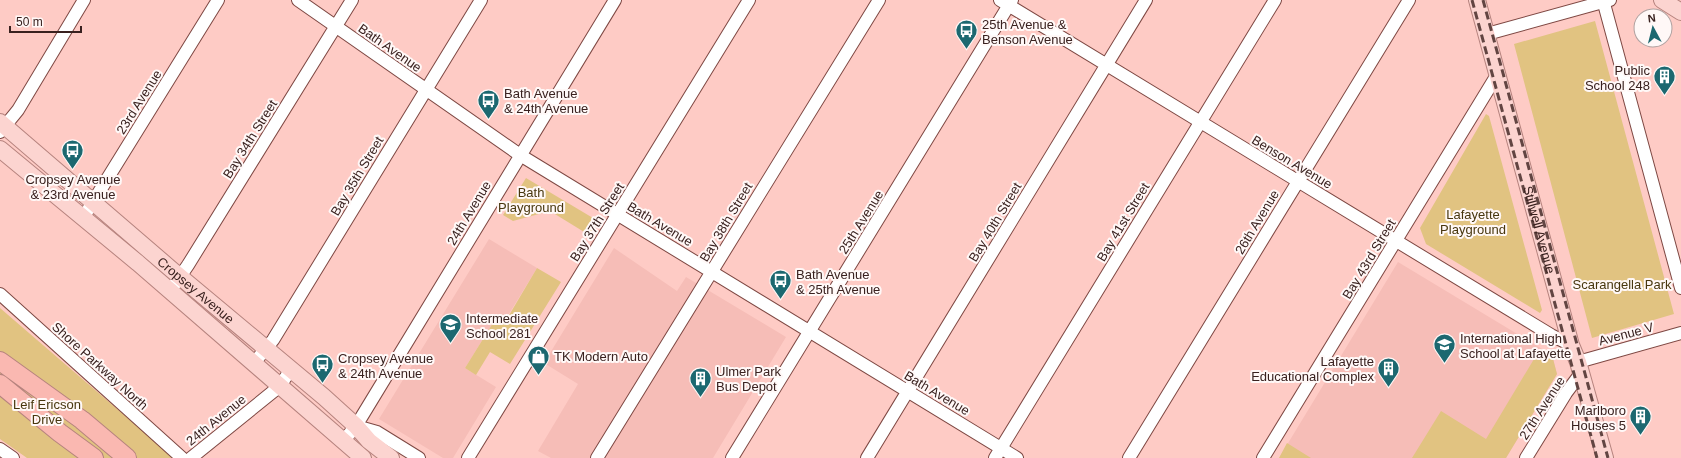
<svg xmlns="http://www.w3.org/2000/svg" width="1681" height="458" font-family="Arial,sans-serif">
<style>
.built{fill:#f6bdb7}
.green{fill:#e1c381}
.lines{fill:none;stroke-linecap:round;stroke-linejoin:round}
.minor-casing{stroke:#7e4843;stroke-width:14}
.major-casing{stroke:#b6837e;stroke-width:18}
.highway-casing{stroke:#b6837e;stroke-width:20}
.minor{stroke:#fff;stroke-width:12}
.major{stroke:#fcd4d0;stroke-width:16}
.highway{stroke:#fab8b1;stroke-width:18}
.rail{stroke:#624542;stroke-width:3;stroke-dasharray:8 4;stroke-linecap:butt}
.labels{text-anchor:middle;dominant-baseline:central;stroke-width:4;stroke-linejoin:round;paint-order:stroke}
.poi-label{font-size:13px;fill:#39211f;stroke:#fff8f7;text-anchor:start}
.street-label{font-size:13px;fill:#39211f;stroke:#fff8f7}
.park-label{font-size:13px;fill:#48370e;stroke:#fff8f7}
</style>
<rect width="100%" height="100%" fill="#fecbc5"/>
<path class="built" d="M489,239L537,268L504,322L496,318L465,368L496,387L453,458H443L379,419Z
M614,248L677,291L686,277L786,337L713,458H551L538,451L578,384L544,363Z
M1398,262L1552,355L1557,374L1506,458H1279Z"/>
<path class="green" d="M1595,21L1674,314L1592,338L1514,44Z
M1486,114L1489,116L1542,310L1540,313L1426,244L1420,228Z
M526,178L598,221L589,235L550,211L513,221L503,215Z
M537,268L561,282L510,364L490,352L476,375L465,368L496,318L505,322Z
M0,308L174,458H27L0,439Z
M1540,349L1552,355L1557,374L1506,458H1412L1441,411L1486,439Z
M1287,443L1311,458H1279Z"/>
<g class="lines">
<defs>
<path id="minor" d="M298,0L520,155L1017,458
M1000,0L1551,335L1571,345
M1603,0L1681,288
M1487,34L1610,0
M0,132L18,110L84,0
M83,218L218,0
M175,284L188,265L352,0
M0,294L182,458
M1578,362L1681,333
M254,363L273,340L481,0
M356,426L377,432L419,458
M344,440L356,426L615,0
M0,449L13,458
M191,458L280,386L291,369
M468,458L749,0
M597,458L879,0
M732,458L1012,0
M867,458L1146,0
M995,458L1275,0
M1129,458L1409,0
M1263,458L1497,75
M1526,458L1566,393L1581,373"/>
<g id="major">
<path id="s1" d="M1477,0L1571,345L1578,362L1605,458"/>
<path d="M1662,0L1681,12"/>
<path id="s2" d="M0,122L172,270L324,397L356,426L369,441L391,458"/>
<path d="M0,149L138,263L363,458"/>
</g>
<path id="highway" d="M0,361L82,420L127,458
M0,384L60,433L94,458"/>
</defs>
<use href="#minor" class="minor-casing"/>
<use href="#major" class="major-casing"/>
<use href="#highway" class="highway-casing"/>
<use href="#minor" class="minor"/>
<use href="#major" class="major"/>
<use href="#highway" class="highway"/>
<path class="rail" d="M1472,0L1597,458
M1483,0L1608,458"/>
</g>
<defs>
<symbol id="bus-pin" viewBox="-11 -11 22 30"><path d="M0 17L-7.5 6A9.5 9.5 0 1 1 7.5 6Z" fill="#1c6870" stroke="#fff8f7"/><path d="M-5-6H5V4H4V6H2V4H-2V6H-4V4H-5ZM-3.5-4V0h7V-4ZM-3.5 1.2v1.5H-2V1.2ZM2 1.2v1.5H3.5V1.2Z" fill="#fff"/></symbol>
<symbol id="building-pin" viewBox="-11 -11 22 30"><path d="M0 17L-7.5 6A9.5 9.5 0 1 1 7.5 6Z" fill="#1c6870" stroke="#fff8f7"/><path d="M-4-6H4V6H1V3H-1V6H-4ZM-2.5-4.3h1.7v1.8h-1.7ZM.8-4.3h1.7v1.8H.8ZM-2.5-1h1.7V.8h-1.7ZM.8-1h1.7V.8H.8Z" fill="#fff"/></symbol>
<symbol id="school-pin" viewBox="-11 -11 22 30"><path d="M0 17L-7.5 6A9.5 9.5 0 1 1 7.5 6Z" fill="#1c6870" stroke="#fff8f7"/><path d="M0-5L7-2L0 1L-7-2ZM-4 1L0 2.5L4 1V4Q0 6-4 4Z" fill="#fff"/></symbol>
<symbol id="shop-pin" viewBox="-11 -11 22 30"><path d="M0 17L-7.5 6A9.5 9.5 0 1 1 7.5 6Z" fill="#1c6870" stroke="#fff8f7"/><path d="M-5-2.5h2.3a2.7 3.5 0 0 1 5.4 0H5L5.5 6h-11ZM-1.5-2.5h3a1.5 2.3 0 0 0-3 0Z" fill="#fff"/></symbol>
</defs>
<g fill-rule="evenodd">
<use href="#bus-pin" x="954" y="18" width="25" height="34"/>
<use href="#building-pin" x="1652" y="64" width="25" height="34"/>
<use href="#bus-pin" x="476" y="88" width="25" height="34"/>
<use href="#bus-pin" x="60" y="138" width="25" height="34"/>
<use href="#bus-pin" x="768" y="268" width="25" height="34"/>
<use href="#school-pin" x="438" y="312" width="25" height="34"/>
<use href="#school-pin" x="1432" y="332" width="25" height="34"/>
<use href="#shop-pin" x="526" y="344" width="25" height="34"/>
<use href="#bus-pin" x="310" y="352" width="25" height="34"/>
<use href="#building-pin" x="1376" y="356" width="25" height="34"/>
<use href="#building-pin" x="688" y="366" width="25" height="34"/>
<use href="#building-pin" x="1628" y="404" width="25" height="34"/>
</g>
<g class="labels">
<g class="poi-label">
<text x="982" y="24">25th Avenue &amp;<tspan x="982" dy="15">Benson Avenue</tspan></text>
<text x="1650" y="70" text-anchor="end">Public<tspan x="1650" dy="15">School 248</tspan></text>
<text x="504" y="93">Bath Avenue<tspan x="504" dy="15">&amp; 24th Avenue</tspan></text>
<text x="73" y="179" text-anchor="middle">Cropsey Avenue<tspan x="73" dy="15">&amp; 23rd Avenue</tspan></text>
<text x="796" y="274">Bath Avenue<tspan x="796" dy="15">&amp; 25th Avenue</tspan></text>
<text x="466" y="318">Intermediate<tspan x="466" dy="15">School 281</tspan></text>
<text x="1460" y="338">International High<tspan x="1460" dy="15">School at Lafayette</tspan></text>
<text x="554" y="356">TK Modern Auto</text>
<text x="338" y="358">Cropsey Avenue<tspan x="338" dy="15">&amp; 24th Avenue</tspan></text>
<text x="1374" y="361" text-anchor="end">Lafayette<tspan x="1374" dy="15">Educational Complex</tspan></text>
<text x="716" y="371">Ulmer Park<tspan x="716" dy="15">Bus Depot</tspan></text>
<text x="1626" y="410" text-anchor="end">Marlboro<tspan x="1626" dy="15">Houses 5</tspan></text>
</g>
<g class="street-label">
<text transform="translate(390 48) rotate(35)">Bath Avenue</text>
<text transform="translate(139 102) rotate(-58)">23rd Avenue</text>
<text transform="translate(250 139) rotate(-58)">Bay 34th Street</text>
<text transform="translate(1292 162) rotate(31)">Benson Avenue</text>
<text transform="translate(357 176) rotate(-59)">Bay 35th Street</text>
<text transform="translate(469 213) rotate(-59)">24th Avenue</text>
<text transform="translate(597 222) rotate(-58)">Bay 37th Street</text>
<text transform="translate(726 222) rotate(-59)">Bay 38th Street</text>
<text transform="translate(861 222) rotate(-58)">25th Avenue</text>
<text transform="translate(995 222) rotate(-59)">Bay 40th Street</text>
<text transform="translate(1123 222) rotate(-59)">Bay 41st Street</text>
<text transform="translate(1257 222) rotate(-59)">26th Avenue</text>
<text transform="translate(660 224) rotate(31)">Bath Avenue</text>
<text stroke="none"><textPath href="#s1" startOffset="238">Stillwell Avenue</textPath></text>
<text transform="translate(1369 259) rotate(-59)">Bay 43rd Street</text>
<text stroke="none"><textPath href="#s2" startOffset="258">Cropsey Avenue</textPath></text>
<text transform="translate(1626 334) rotate(-15)">Avenue V</text>
<text transform="translate(100 366) rotate(42)">Shore Parkway North</text>
<text transform="translate(937 393) rotate(31)">Bath Avenue</text>
<text transform="translate(1542 408) rotate(-57)">27th Avenue</text>
<text transform="translate(216 420) rotate(-39)">24th Avenue</text>
</g>
<g class="park-label">
<text x="531" y="192">Bath<tspan x="531" dy="15">Playground</tspan></text>
<text x="1473" y="214">Lafayette<tspan x="1473" dy="15">Playground</tspan></text>
<text x="1622" y="284">Scarangella Park</text>
<text x="47" y="404">Leif Ericson<tspan x="47" dy="15">Drive</tspan></text>
</g>
</g>
<g transform="translate(1653 28) rotate(353)"><circle r="19" fill="#fff8f7" stroke="#b0a2a1"/>
<path d="M0-3L7 15L0 10L-7 15Z" fill="#1c6870"/>
<text y="-6" font-size="11" font-weight="bold" text-anchor="middle" fill="#39211f">N</text>
</g>
<path d="M10 26v6h71v-6" fill="none" stroke="#39211f" stroke-width="2"/>
<text x="16" y="26" font-size="12" fill="#39211f" stroke="#fff8f7" stroke-width="3" paint-order="stroke">50 m</text>
</svg>
